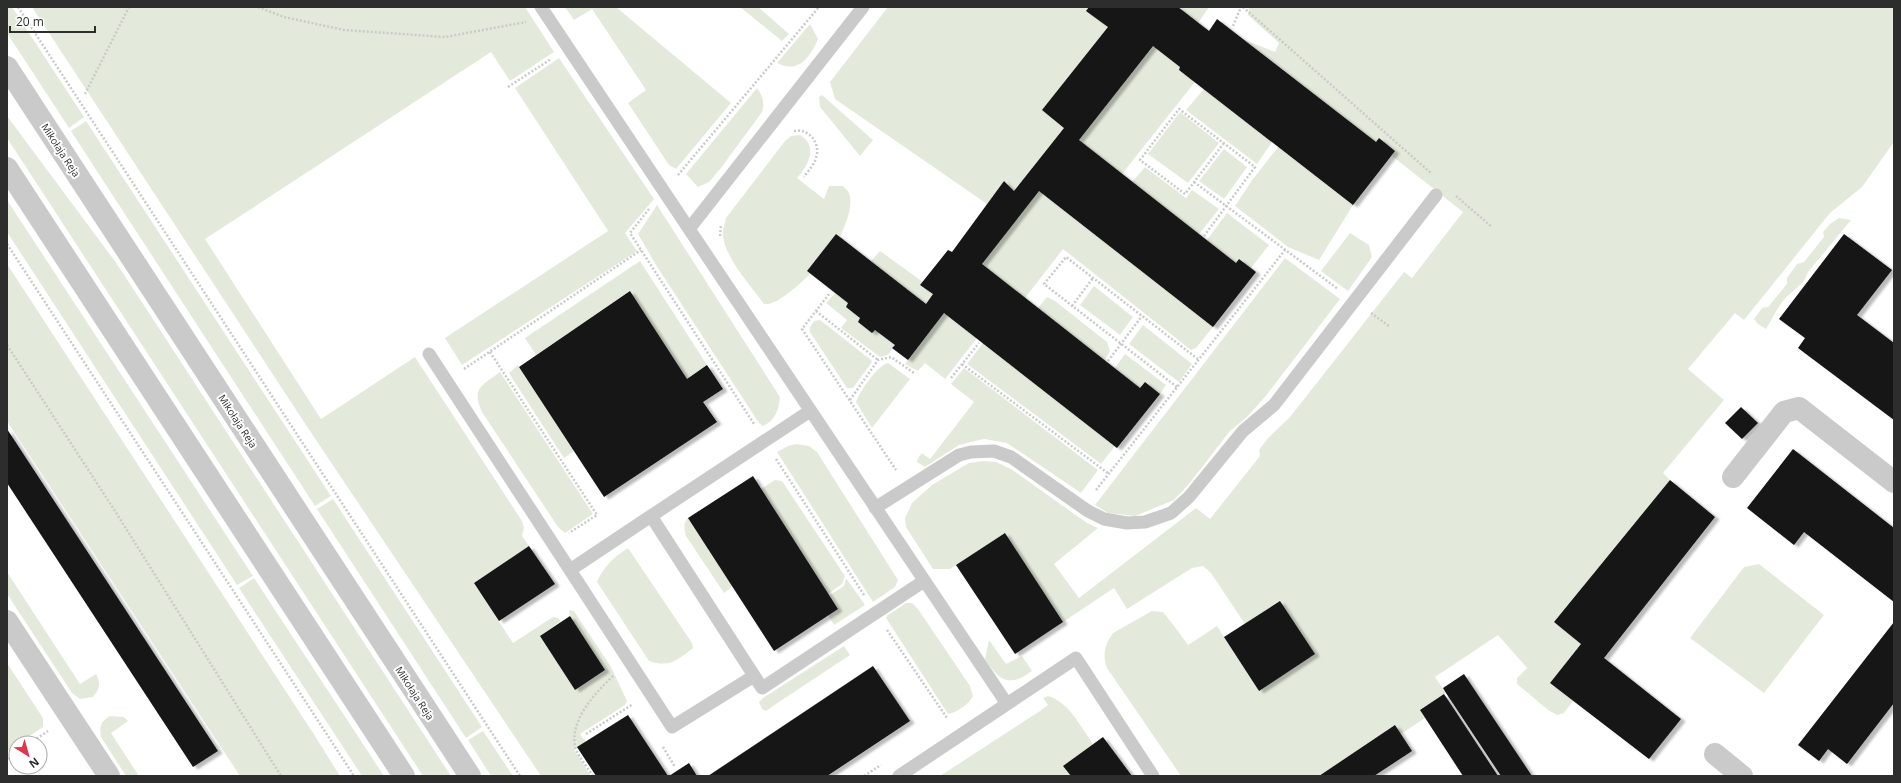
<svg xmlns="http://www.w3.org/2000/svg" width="1901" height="783" font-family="'Open Sans',sans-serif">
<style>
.green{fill:#e4eadb}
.building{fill:#141414;filter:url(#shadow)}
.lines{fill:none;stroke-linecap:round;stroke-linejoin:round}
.path{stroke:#cacaca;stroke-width:2.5;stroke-dasharray:2 2;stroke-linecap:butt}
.service{stroke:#cacaca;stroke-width:13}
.minor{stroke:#cacaca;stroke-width:22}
.tertiary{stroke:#cacaca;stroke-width:22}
.labels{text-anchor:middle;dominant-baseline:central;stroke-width:4;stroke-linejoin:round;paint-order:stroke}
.street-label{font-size:10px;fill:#2d2d2d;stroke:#fff}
</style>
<defs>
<filter id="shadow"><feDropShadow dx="4.5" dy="2.5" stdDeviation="1" flood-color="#0004"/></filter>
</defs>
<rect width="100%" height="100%" fill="#fff"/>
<path class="green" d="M7,7H12L84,117L69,128L7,33Z
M32,7H525L554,52L510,81L491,52L205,239L321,419L415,357L522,521L524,528L522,536L529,546L474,583L513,643L553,617L558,618L561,621L540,636L575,689L605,670L570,616L569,610L574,611L611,667L627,701L625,705L580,734L586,742L574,750L591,776H541L308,428Z
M565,7H616L731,103L676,169L669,165L628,103L646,90L592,9L574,20Z
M740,7H758L789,34L782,41Z
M888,7H1089L1087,11L1108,27L1064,128L1014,191L1004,181L987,204L835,99L830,82Z
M1178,7H1209L1198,23Z
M1247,7H1894V142L1862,187L1830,213L1744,320L1735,313L1688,369L1724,400L1663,473L1670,480L1554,622L1581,644L1550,683L1573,701L1564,713L1557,715L1548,710L1517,684V678L1527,668L1498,635L1435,677L1446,693L1420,710L1425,718L1401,734L1395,725L1319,776H1181L1107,668C1102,655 1105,644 1113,633L1152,611L1163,612L1175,627L1188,645L1217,626L1259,691L1315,654L1280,601L1245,624L1211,573L1203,566L1192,568L1127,609L1114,588L1063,622L1005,533L950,569H933L906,527L905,518L912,503L932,485L969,463L983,461L996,462L1011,469L1087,523L1098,528L1054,564L1079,598L1196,508L1210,519L1260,456L1259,450L1268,438L1290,417L1404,272L1412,278L1463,212L1392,156L1395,150L1379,138L1376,142L1245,40L1275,52L1279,43L1248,15L1249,9Z
M810,24L818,39C810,58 798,74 777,63Z
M1153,46L1180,67L1179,70L1195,82L1122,174L1079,140Z
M559,58L654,199L625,233L637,251L462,365L445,338L608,231L515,88Z
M757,88C763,96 765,103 762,112L721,168L709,182L698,187L686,174Z
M1204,89L1272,142L1257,164L1186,110Z
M822,95L873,140L860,156L820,107L819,97Z
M1180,112L1219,143L1188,183L1148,154Z
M7,116L117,264L451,776H423L7,138Z
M86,121L331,496L315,506L104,182L71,131Z
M800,135C819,146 808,166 797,178L824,199L829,186H843C845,188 848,191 849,193C854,207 845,225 840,237L836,234L807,271L810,274C801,283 777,306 764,304C752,287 725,258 723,236C722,230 725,224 726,218L785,141L791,136Z
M1278,147L1353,205L1319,260L1288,247L1235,206L1253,179Z
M1224,149L1247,167L1224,199L1199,181Z
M1145,167L1186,198L1192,190L1219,209L1199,234L1132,182Z
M1039,191L1213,327L1196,348L1191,350L1063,249L1025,298L982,264Z
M7,200L253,576L237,585L7,232Z
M657,205L780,397C779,410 775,421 763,426L759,423L656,265L638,234Z
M1227,213L1269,245L1251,268L1239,259L1236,263L1207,240Z
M1839,218L1851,220L1808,272C1805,282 1798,287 1791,293C1780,301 1773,318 1766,329L1758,324L1754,319L1762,308L1768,307L1787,284V278L1797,264L1804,262L1824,237L1823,232L1830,224Z
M1350,233L1369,245L1372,257L1348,291L1321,271Z
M880,251L923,282L920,285L933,294L926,304L871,261Z
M1285,258L1340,299L1265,397L1247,417L1230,431L1189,484L1174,500L1135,516L1108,513L1095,505Z
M640,261L707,365L687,379L630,291L536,355L525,338Z
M7,264L315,736L340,776H240L7,421Z
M1094,286L1133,317L1120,335L1080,305Z
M835,293L848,303L846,307L860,318L858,322L872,333L875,330L895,345L888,355L880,357L841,328L847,320L826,303Z
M1047,297L1055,301L1107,342L1110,351L1105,360L1038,308Z
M944,313L977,338L945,379L925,363L918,371L905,364Z
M820,320L871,360L872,362L853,388H847L810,332V327L814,321Z
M1143,325L1192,364L1179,382L1129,344Z
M983,343L1115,446L1101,464L967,364Z
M1125,354L1166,385L1160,394L1145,382L1140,388L1115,368Z
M888,363L910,379L872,428L856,402C860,391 877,366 888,363Z
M518,365L574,451L564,458L512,378L509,373Z
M964,368L1098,470L1081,493L1007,443L984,439L959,445L925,467L917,462L918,458L922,453L930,459L974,402L951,384Z
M500,372L593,514L565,533L558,527L482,412C471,387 482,386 500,372Z
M796,444L809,446L817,452L898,580L895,587L873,602L777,452L788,446Z
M775,480L782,481L845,576L842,584L828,594L761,489Z
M333,499L482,727L466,738L317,509Z
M688,518L733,586L724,593L686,536C684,529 683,523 688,518Z
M628,548L692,643L693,648C677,660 670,668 649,661L597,582C603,567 614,557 628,548Z
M1759,564L1824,615L1764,693L1690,638L1744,567Z
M7,572L80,684L96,674C101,683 100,689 93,697L80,699L72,693L7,594Z
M254,578L384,776H362L239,588Z
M846,578L865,605L834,625L828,615L838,608L830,595L844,586Z
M906,603H912L918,609L970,686L973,696C969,704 958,712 948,714L886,618L888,615Z
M989,640L1006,664L1022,656L1032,671C1009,688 999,681 985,659Z
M844,646L850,655L773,706L766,711L762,709L759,702L763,698Z
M7,663L43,718V727L19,743H16V745L7,751Z
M1048,696C1069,702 1081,727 1093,744L1064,766L1071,776H940L1040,711L1048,705L1043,698Z
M110,716L124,717L128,721L111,733L139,776H126L101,737C99,727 101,721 110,716Z
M483,731L513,776H491L468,740Z"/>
<path class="building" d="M1089,7H1178L1209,31L1217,19L1376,142L1379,138L1395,151L1353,205L1179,70L1180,67L1153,46L1079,140L1236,263L1239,259L1256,272L1213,327L1039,191L982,264L1140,388L1145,382L1160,394L1117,448L944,313L908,360L892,348L895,345L875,330L872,333L858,322L860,318L846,307L848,303L807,271L836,234L926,304L933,294L920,285L948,250L952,252L1004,181L1014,191L1064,128L1042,110L1108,27L1086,11Z
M1844,234L1892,270L1857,315L1894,343V420L1798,348L1805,338L1779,319Z
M630,291L687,379L707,365L723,389L703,402L717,422L604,497L519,367Z
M1741,407L1758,423L1742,439L1725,423Z
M7,429L218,751L193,767L7,483Z
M1793,449L1894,528V602L1804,532L1794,545L1747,508Z
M753,476L838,609L774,651L688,518Z
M1670,480L1715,517L1604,658L1681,719L1649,759L1550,683L1581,644L1554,622Z
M1005,533L1063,622L1015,654L956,565Z
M529,546L555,584L499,621L474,583Z
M1280,601L1315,654L1259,691L1224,637Z
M570,616L605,670L575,690L540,636Z
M1894,622V703L1847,764L1828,749L1819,761L1798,745Z
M873,666L910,721L827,776H708Z
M1464,674L1532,776H1501L1446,693L1443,688Z
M1444,694L1452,706L1498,776H1463L1420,710Z
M628,715L668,776H596L577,747Z
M1395,725L1412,751L1374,776H1319Z
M1103,737L1132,776H1071L1063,766Z
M689,763L697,776H669Z"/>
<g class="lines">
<path class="path" d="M18,7L520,776
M258,7L284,17L344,30L445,37L526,22
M1243,7L1432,174
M1233,26L1241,7
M508,87L551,59
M85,94L129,7
M794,131C809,128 821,143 816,158C814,165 808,171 804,177
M678,175L819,7
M1194,182L1338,289
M1456,196L1492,227
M649,209L630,233L754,424
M720,236L721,225
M1204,236L1255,167L1179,109L1140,160L1185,194L1224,143
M7,244L354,776
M829,294L802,329L896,470
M1072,306L1093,278
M816,311L878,360
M1371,313L1389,326
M7,345L115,511L281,776
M490,352L597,515L569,533
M1108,361L1142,316
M962,364L1109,474
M464,369L641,250
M951,378L979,343
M1177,387L1044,284L1066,257L1199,360
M850,400L878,360L891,357L914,373
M776,459L864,595
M1096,490L1285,250
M887,630L947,718
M586,734L633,704
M30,743L48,731
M663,747L675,767
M7,759L16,753
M593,776C588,768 580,759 576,750C567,722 596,692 614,675
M864,776L881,765"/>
<path class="service" d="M541,7L689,229
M863,7L689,229L1007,704L899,776
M429,354L570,570L651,516
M810,411L651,516L762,688L924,581
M875,508L959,455L971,452L994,451L1011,457L1088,511L1104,519L1127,523L1145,522L1171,513L1189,497L1243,431L1274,405L1436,195
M570,570L672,727L754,676
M1007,704L1076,658L1153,776"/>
<path class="minor" d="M1733,477L1784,412L1799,408L1894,482
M7,621L109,776
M1715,754L1742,776"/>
<path class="tertiary" d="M7,67L470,776
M7,168L404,776"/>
</g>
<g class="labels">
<g class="street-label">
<text transform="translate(61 150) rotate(57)">Mikołaja Reja</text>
<text transform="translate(238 421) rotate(57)">Mikołaja Reja</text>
<text transform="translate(415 693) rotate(57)">Mikołaja Reja</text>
</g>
</g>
<rect width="1901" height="783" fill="none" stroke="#2d2d2d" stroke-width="16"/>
<g transform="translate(28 755) rotate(143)"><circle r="19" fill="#ffffff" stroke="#ababab"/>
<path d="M0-3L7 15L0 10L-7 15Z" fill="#da394b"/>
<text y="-6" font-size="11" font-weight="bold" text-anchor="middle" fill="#2d2d2d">N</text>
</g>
<path d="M10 26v6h85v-6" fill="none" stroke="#2d2d2d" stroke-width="2"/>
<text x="16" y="26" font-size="12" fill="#2d2d2d" stroke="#ffffff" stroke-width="3" paint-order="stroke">20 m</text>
</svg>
